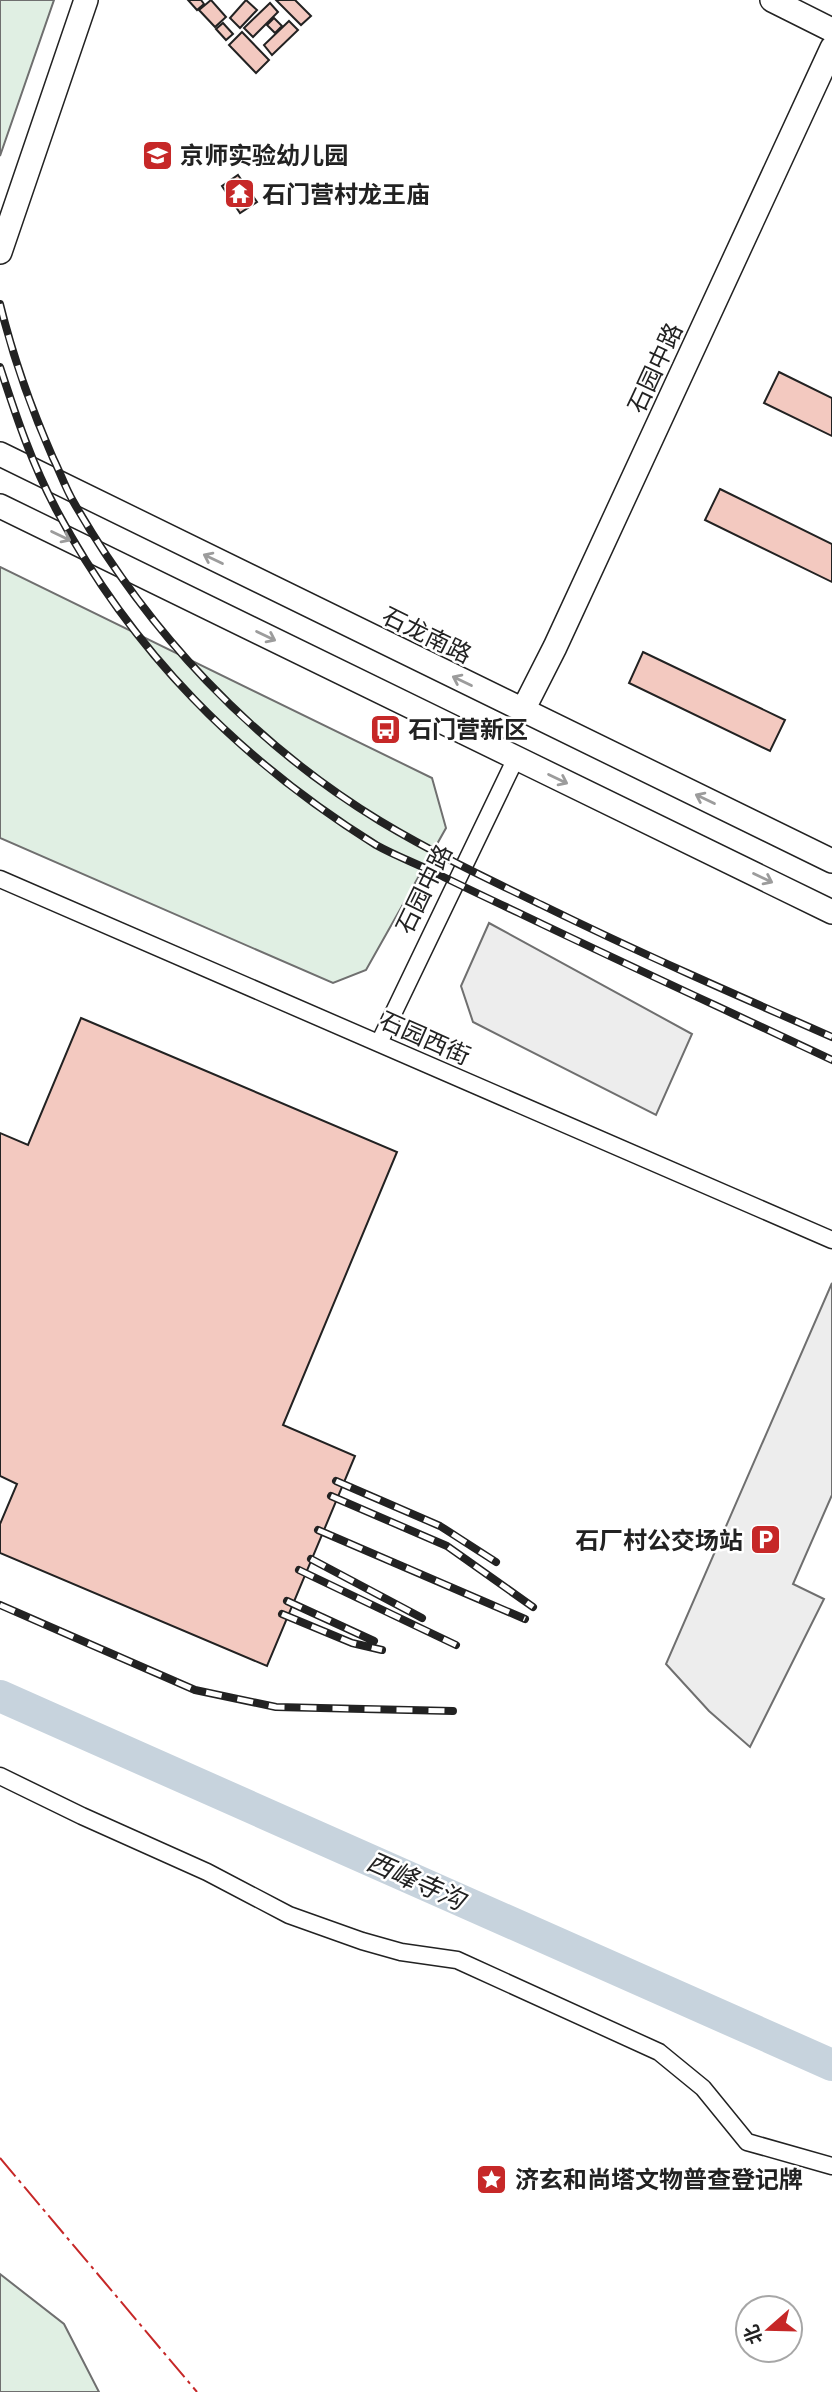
<svg xmlns="http://www.w3.org/2000/svg" width="832" height="2392" font-family="Jost,'Noto Sans SC',sans-serif">
<style>
.green{fill:#e0efe3;stroke:#6f6f6f;stroke-width:2}
.parking{fill:#ededed;stroke:#6f6f6f;stroke-width:2}
.lines{fill:none;stroke-linecap:round;stroke-linejoin:round}
.river{stroke:#c7d3dd;stroke-width:32}
.building{fill:#f3c9c0;stroke:#222;stroke-width:2}
.street-casing{stroke:#222;stroke-width:19}
.secondary-casing{stroke:#222;stroke-width:26}
.street{stroke:#fff;stroke-width:16}
.secondary{stroke:#fff;stroke-width:23}
.rail-casing{stroke:#222;stroke-width:8}
.rail{stroke:#fff;stroke-width:5;stroke-dasharray:16;stroke-linecap:butt}
.power{stroke:#c62828;stroke-width:2;stroke-dasharray:24 5 3.5 5;stroke-linecap:butt}
.oneway{stroke:#9c9c9c}
.labels{text-anchor:middle;dominant-baseline:central;stroke-width:5;stroke-linejoin:round;paint-order:stroke}
.poi-label{font-size:24px;font-weight:bold;fill:#222;stroke:#fff;text-anchor:start}
.street-label{font-size:24px;fill:#222;stroke:#fff}
.water-label{font-size:26px;font-style:italic;fill:#222;stroke:#fff}
</style>
<rect width="100%" height="100%" fill="#fff"/>
<path class="green" d="M0,0H54L0,156Z
M0,567L432,778L446,828L366,970L333,983L0,838Z
M0,2274L64,2324L99,2392H0Z"/>
<path class="parking" d="M489,923L692,1034L656,1115L473,1022L461,986Z
M832,1283V1495L793,1584L824,1599L750,1747L709,1711L666,1664Z"/>
<g class="lines">
<path class="river" d="M0,1696L832,2065"/>
</g>
<path class="building" d="M188,0H201L204,4L197,10Z
M211,0L226,17L215,27L199,10Z
M246,0L257,10L240,28L230,18Z
M276,0H295L311,16L301,25Z
M270,3L278,12L253,37L244,28Z
M274,18L282,26L275,33L267,25Z
M289,21L298,30L272,55L264,45Z
M223,23L233,34L226,40L216,29Z
M242,32L269,60L256,73L229,45Z
M238,175L257,202L240,213L222,186Z
M779,372L832,398V436L764,403Z
M720,489L832,544V582L705,520Z
M643,652L785,720L770,751L629,683Z
M81,1018L397,1152L283,1425L355,1456L267,1666L0,1553V1524L17,1484L0,1476V1133L28,1145Z"/>
<g class="lines">
<defs>
<path id="street" d="M0,879L832,1240
M379,1043L516,758
M0,1776L82,1816L207,1872L289,1915L362,1941L401,1952L457,1960L659,2052L703,2088L747,2142L832,2166"/>
<path id="secondary" d="M772,0L832,30
M0,252L86,0
M0,454L832,861
M0,506L832,912
M523,710L555,647L832,48"/>
</defs>
<use href="#street" class="street-casing"/>
<use href="#secondary" class="secondary-casing"/>
<use href="#street" class="street"/>
<use href="#secondary" class="secondary"/>
<defs>
<path id="rail" d="M0,304C13,357 31,408 53,458C60,472 65,487 73,501C147,631 252,743 380,821C433,853 490,880 546,907C640,953 736,995 832,1037
M0,367C16,416 32,464 56,509C132,652 240,760 376,845C392,854 410,861 427,869C458,884 489,899 519,913C623,963 728,1011 832,1060
M336,1481L440,1526L496,1562
M331,1496L447,1546L533,1607
M318,1530L525,1619
M311,1559L422,1618
M299,1570L456,1645
M287,1601L374,1641
M0,1605L195,1690L276,1707L453,1711
M282,1614L352,1643L382,1650"/>
</defs>
<use href="#rail" class="rail-casing"/>
<use href="#rail" class="rail"/>
<path class="power" d="M0,2158L197,2392"/>
</g>
<defs><path id="oneway-shaft" d="M-6 0H5M1.5-3L5.5 0L1.5 3" fill="none" stroke-width="1.6" stroke-linecap="round" stroke-linejoin="round" transform="scale(1.75)"/></defs>
<g class="oneway">
<use href="#oneway-shaft" transform="translate(61 536) rotate(26)"/>
<use href="#oneway-shaft" transform="translate(213 559) rotate(-154)"/>
<use href="#oneway-shaft" transform="translate(266 636) rotate(26)"/>
<use href="#oneway-shaft" transform="translate(462 681) rotate(-154)"/>
<use href="#oneway-shaft" transform="translate(558 779) rotate(26)"/>
<use href="#oneway-shaft" transform="translate(705 799) rotate(-154)"/>
<use href="#oneway-shaft" transform="translate(763 878) rotate(26)"/>
</g>
<defs>
<symbol id="school-square" viewBox="-11 -11 22 22"><rect x="-9" y="-9" width="18" height="18" rx="4" fill="#c62828" stroke="#fff"/><path d="M0-5L7-2L0 1L-7-2ZM-4 1L0 2.5L4 1V4Q0 6-4 4Z" fill="#fff"/></symbol>
<symbol id="temple-square" viewBox="-11 -11 22 22"><rect x="-9" y="-9" width="18" height="18" rx="4" fill="#c62828" stroke="#fff"/><path d="M0-6L5-2H3V0L6.5 2.5H4V6H1.5V3h-3V6H-4V2.5H-6.5L-3 0V-2H-5Z" fill="#fff"/></symbol>
<symbol id="bus-square" viewBox="-11 -11 22 22"><rect x="-9" y="-9" width="18" height="18" rx="4" fill="#c62828" stroke="#fff"/><path d="M-5-6H5V4H4V6H2V4H-2V6H-4V4H-5ZM-3.5-4V0h7V-4ZM-3.5 1.2v1.5H-2V1.2ZM2 1.2v1.5H3.5V1.2Z" fill="#fff"/></symbol>
<symbol id="parking-square" viewBox="-11 -11 22 22"><rect x="-9" y="-9" width="18" height="18" rx="4" fill="#c62828" stroke="#fff"/><path d="M-3.5-5.5H1a3.5 3.5 0 0 1 0 7H-1V5.5H-3.5ZM-1-3.4V-.6H.8a1.4 1.4 0 0 0 0-2.8Z" fill="#fff"/></symbol>
<symbol id="sight-square" viewBox="-11 -11 22 22"><rect x="-9" y="-9" width="18" height="18" rx="4" fill="#c62828" stroke="#fff"/><path d="M0-6L1.8-2.2L6-1.7L2.9 1.2L3.7 5.4L0 3.3L-3.7 5.4L-2.9 1.2L-6-1.7L-1.8-2.2Z" fill="#fff"/></symbol>
</defs>
<g fill-rule="evenodd">
<use href="#school-square" x="140" y="138" width="35" height="35"/>
<use href="#temple-square" x="222" y="176" width="35" height="35"/>
<use href="#bus-square" x="368" y="712" width="35" height="35"/>
<use href="#parking-square" x="748" y="1522" width="35" height="35"/>
<use href="#sight-square" x="474" y="2162" width="35" height="35"/>
</g>
<g class="labels">
<g class="poi-label">
<text x="180" y="155">京师实验幼儿园</text>
<text x="262" y="194">石门营村龙王庙</text>
<text x="408" y="729">石门营新区</text>
<text x="743" y="1540" text-anchor="end">石厂村公交场站</text>
<text x="515" y="2179">济玄和尚塔文物普查登记牌</text>
</g>
<g class="street-label">
<text transform="translate(655 368) rotate(-65)">石园中路</text>
<text transform="translate(427 635) rotate(26)">石龙南路</text>
<text transform="translate(424 889) rotate(-64)">石园中路</text>
<text transform="translate(425 1038) rotate(24)">石园西街</text>
</g>
<g class="water-label">
<text transform="translate(416 1881) rotate(24)">西峰寺沟</text>
</g>
</g>
<g transform="translate(769 2329) rotate(250)"><circle r="33" fill="#ffffff" stroke="#a7a7a7" stroke-width="2"/>
<path d="M0-5L12 26L0 18L-12 26Z" fill="#c62828"/>
<text y="-10" font-size="19" font-weight="bold" text-anchor="middle" fill="#222222">北</text>
</g>
</svg>
